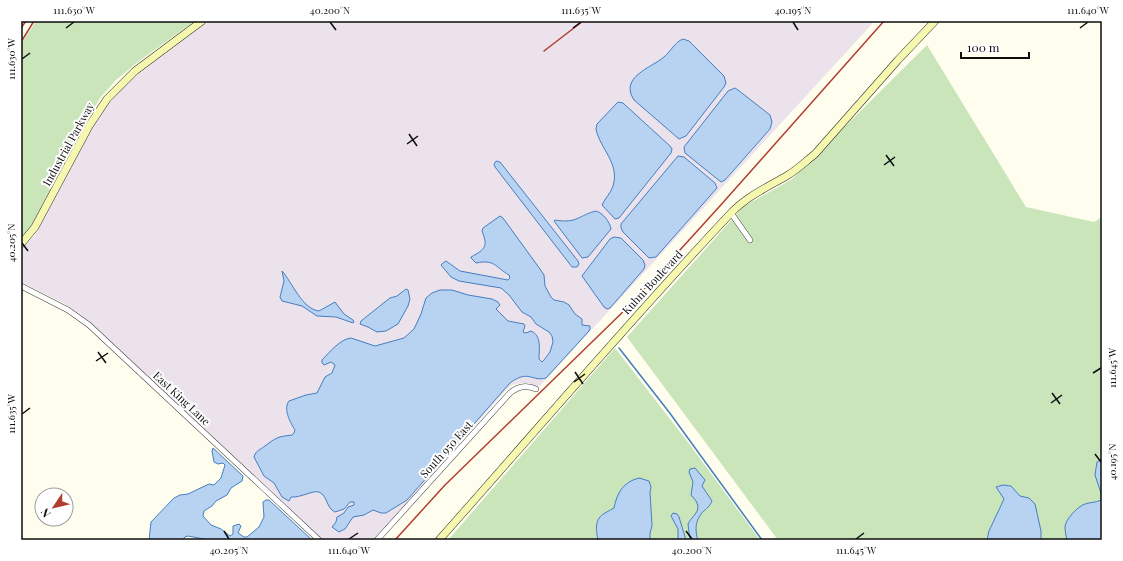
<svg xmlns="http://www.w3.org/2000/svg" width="1123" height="561" font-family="'Playfair Display',serif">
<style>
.industrial{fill:#ebe2eb}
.green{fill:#cbe5bb}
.water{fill:#b7d3f1;stroke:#447ec1}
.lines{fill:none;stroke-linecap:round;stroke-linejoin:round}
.stream{stroke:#447ec1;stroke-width:1.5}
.street-casing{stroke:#404040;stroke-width:6}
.secondary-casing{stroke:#2f2f2f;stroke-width:8}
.street{stroke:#fff;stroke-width:5}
.secondary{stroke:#f6f8af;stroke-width:7}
.rail{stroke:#b13d31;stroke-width:1.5}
.ticks{fill:none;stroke:#0d0d0d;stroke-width:1.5}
.labels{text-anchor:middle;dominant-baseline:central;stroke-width:4;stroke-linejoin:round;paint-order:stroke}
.street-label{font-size:11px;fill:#0d0d0d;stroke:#fff}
.neatline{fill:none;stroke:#0d0d0d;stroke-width:1.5}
.ticks-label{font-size:10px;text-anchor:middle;fill:#0d0d0d}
</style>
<rect width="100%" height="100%" fill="#fefdee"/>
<path class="industrial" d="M209,21H870L872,24L541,385L537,387L528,383H521L512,385L507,389L374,540H323L81,315L65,304L21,282V250L36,234L95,123L105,108L118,93L136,76Z"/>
<path class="green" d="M36,21H195L139,61L116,80L100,98L78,136L30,229L21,240V44Z
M927,45L1026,207L1094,222L1102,217V540H778L627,337L743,207L792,179Z
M615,348L687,441L760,540H448Z"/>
<path class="water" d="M683,39L689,41L724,76L726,83L724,87L686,136L679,139L634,100C619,77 651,68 664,57C671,51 675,42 683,39Z
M735,88L738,90L770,115L772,122L770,129L725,180L721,182L685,153L684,147L728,91Z
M618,102L623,103L670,146L672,149L671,153L619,218L615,219L602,205C605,198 611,193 613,186C620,163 600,149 596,129L597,124Z
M678,156L684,157L715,183L717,188L656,257L649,258L623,232L621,228V224Z
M496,161L500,162L578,261L579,264L577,267H572L495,167L494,164Z
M596,211C603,213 610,222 611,229L588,257L582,258L554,221L555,220C577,224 579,215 596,211Z
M500,216L503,218L540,269L544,275L545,286L551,297L554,300L564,302L569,305L575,314L582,319V325L590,326V329L589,331L546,378C532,382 528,369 510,383L407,500L386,513H381L373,510L364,515L353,517L345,529L339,532L332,527L336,522L337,517L344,513L348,507L354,505V502H350L344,509L335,512C326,508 328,496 319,492C313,490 300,498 291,497L289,501L282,497L274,483L264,476L254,457C256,450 260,450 265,446C277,437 277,437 292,435L294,433L295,430C290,422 283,409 289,401L306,395L317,393L325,377L332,373L335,365L331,362L324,365L322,363V360C329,353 340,339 351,338L375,346L404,338L414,329L421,314L426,298L432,293L440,290H452L468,295L492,299L498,302L500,305L496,309L508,321L524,324L525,326L523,332L526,333L531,331C542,336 539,349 539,359L542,362L544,360L550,352L553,342L552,336L549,332L536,324L531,317L522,312L509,295L501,288L459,281L451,277L441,265L443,263L446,261L460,271L508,280L510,278L509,275C495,267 495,259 476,263L471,258V257C486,249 488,246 482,231L483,228Z
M614,237L621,238L643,260L645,265L644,269L610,308L607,309L604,307L582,276L610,239Z
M282,271C292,282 302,309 319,311L335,302L344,314L353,320L354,322L353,323L336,317L317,316L302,306L282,301L280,297L284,281Z
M406,289L408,290L410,299L408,306L398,324L386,331L377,332L368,327L360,324L361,321L390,298L397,296Z
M213,448L243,476L242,481L231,488L227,495L216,501L212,506L204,511L203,516L211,525L221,529L230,536L233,534V526L239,524L241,526L238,533L244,537H247L259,527L264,517L263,502L266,500H269L312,540H209L188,536L185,537L182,540H149L151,522L174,498L180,495L188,494L209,484L214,485L221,478L225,465L223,463L218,464L214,462L212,451Z
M1102,459V540H1067C1066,536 1065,531 1065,527C1065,520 1078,506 1085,504C1091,502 1095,503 1101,500V493L1095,475L1097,462Z
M695,468L705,480L702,486L712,501C709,508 705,509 701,514C695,522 695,531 698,540H690L688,524C691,517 701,512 697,503C696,500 693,498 691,495L693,482L689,472L690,469Z
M639,478L649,481L651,487L650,492L652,526L650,533V540H598C596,530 594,519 605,513C608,511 611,510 614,508C617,493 623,482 639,478Z
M1003,485L1011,486L1020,496L1029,498L1035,504L1041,531V540H987L989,531L1004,499L996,487Z
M673,513L677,514L679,517L686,540H678V529L671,516Z"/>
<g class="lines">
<path class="stream" d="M619,348L669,412L762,540"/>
<defs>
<path id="street" d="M731,213L750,240
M21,286L68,310L89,325L319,540
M377,540L510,393C518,386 527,385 536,389"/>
<path id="secondary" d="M21,244L35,227L89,126L107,99L135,71L202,21
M439,540C536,431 631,319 731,213C747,196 768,187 788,175C798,169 806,161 815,154L898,60L935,21"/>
</defs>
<use href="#street" class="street-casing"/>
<use href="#secondary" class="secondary-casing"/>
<use href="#street" class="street"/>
<use href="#secondary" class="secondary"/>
<path class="rail" d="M21,28L26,21
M21,42L34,21
M544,51L583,21
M395,540L445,485L630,305L719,207L884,21"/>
</g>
<path class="ticks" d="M330,22L336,30M793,22L798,30M66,28L74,22M573,28L581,22M1080,28L1088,22M22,59L30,53M409,134L417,146M407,144L418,136M886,155L894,166M884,165L895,157M22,243L28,251M98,352L106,363M96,361L108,353M575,372L583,384M1093,373L1101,368M574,382L585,374M1052,393L1060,404M1051,403L1062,395M22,414L30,408M1095,454L1101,462M224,531L229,539M686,531L692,539M349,539L358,533M856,539L864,533"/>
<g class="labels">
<g class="street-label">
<text transform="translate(68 144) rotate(-61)">Industrial Parkway</text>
<text transform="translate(652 282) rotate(-47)">Kuhni Boulevard</text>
<text transform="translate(182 398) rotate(43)">East King Lane</text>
<text transform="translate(446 449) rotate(-48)">South 950 East</text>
</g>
</g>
<rect width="1123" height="561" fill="none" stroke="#ffffff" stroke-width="44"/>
<g transform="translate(54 507) rotate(235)"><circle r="19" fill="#ffffff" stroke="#9e9e9e"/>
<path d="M0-3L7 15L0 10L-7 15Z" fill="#b13d31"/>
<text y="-6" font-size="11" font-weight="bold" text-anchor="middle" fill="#0d0d0d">N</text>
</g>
<path d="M961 52v6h68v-6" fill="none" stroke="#0d0d0d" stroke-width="2"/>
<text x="967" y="52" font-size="12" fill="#0d0d0d" stroke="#ffffff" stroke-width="3" paint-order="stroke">100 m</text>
<rect x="22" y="22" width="1079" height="517" class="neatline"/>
<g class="ticks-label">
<text x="74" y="14">111.630°W</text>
<text x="330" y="14">40.200°N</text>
<text x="581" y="14">111.635°W</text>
<text x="793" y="14">40.195°N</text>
<text x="1088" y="14">111.640°W</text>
<text transform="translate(11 59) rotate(-90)" y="4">111.630°W</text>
<text transform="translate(11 243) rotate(-90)" y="4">40.205°N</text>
<text transform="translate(1112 368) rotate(-90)" y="4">111.645°W</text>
<text transform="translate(11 414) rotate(-90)" y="4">111.635°W</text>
<text transform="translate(1112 462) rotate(-90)" y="4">40.195°N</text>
<text x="229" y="554">40.205°N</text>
<text x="349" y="554">111.640°W</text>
<text x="692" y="554">40.200°N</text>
<text x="856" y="554">111.645°W</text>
</g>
</svg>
